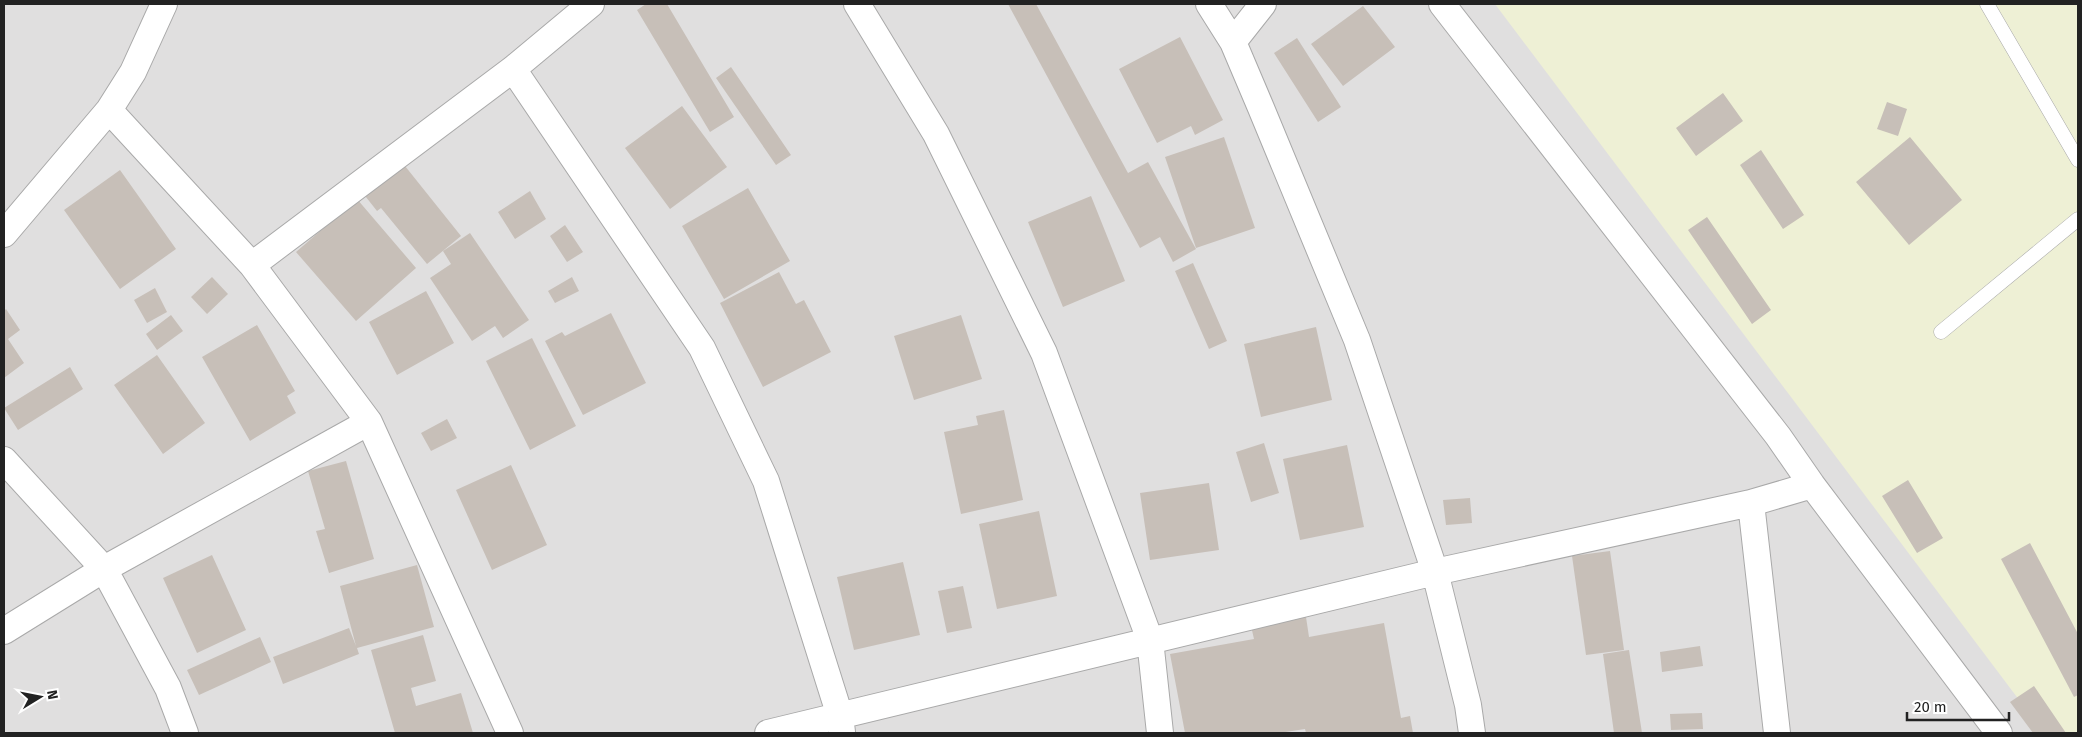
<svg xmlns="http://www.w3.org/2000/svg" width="2082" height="737" font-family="'Fira Sans',sans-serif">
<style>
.residential{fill:#e0dfdf}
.farmland{fill:#eef0d5}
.building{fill:#c7bfb8}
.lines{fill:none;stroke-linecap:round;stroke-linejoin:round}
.lane-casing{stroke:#a9a9a9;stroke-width:15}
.street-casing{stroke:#a9a9a9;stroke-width:28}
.lane{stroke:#fff;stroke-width:14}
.street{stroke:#fff;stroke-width:26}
</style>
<rect width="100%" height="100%" fill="#f2efe9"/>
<path class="residential" d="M4,4H2078V733H4Z"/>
<path class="farmland" d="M1495,4H2078V733H2044Z"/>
<path class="building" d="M646,4H667L734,117L710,132L637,10Z
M1008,4H1036L1128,173L1148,162L1196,249L1173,262L1160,237L1140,248Z
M1363,6L1395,47L1343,86L1311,44Z
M1180,37L1223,120L1195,135L1191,126L1157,143L1119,69Z
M1297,38L1341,107L1318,122L1274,53Z
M731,67L791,155L776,165L716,78Z
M1723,93L1743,121L1696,156L1676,128Z
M1887,102L1907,109L1898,136L1877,129Z
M682,106L727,167L670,209L625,148Z
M1224,137L1255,228L1196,248L1165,157Z
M1910,137L1962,200L1909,245L1856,182Z
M1761,150L1804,215L1783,229L1740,165Z
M401,161L461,236L427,264L381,208L377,211L362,192Z
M120,170L176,249L120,289L64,210Z
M748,188L790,261L724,299L682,226Z
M530,191L546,219L515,239L498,212Z
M1091,196L1125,281L1063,307L1028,222Z
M357,199L416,268L356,321L296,252Z
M1707,217L1771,310L1752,324L1688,230Z
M565,225L583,252L567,262L550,236Z
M470,233L529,320L503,338L495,326L472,341L430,278L451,264L443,251Z
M1193,263L1227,341L1209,349L1175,271Z
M779,272L796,304L804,300L831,352L763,387L720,303Z
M212,277L228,294L207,314L191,297Z
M572,277L579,291L555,303L548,291Z
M155,288L167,312L147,323L134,300Z
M426,291L454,343L397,375L369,322Z
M6,309L20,330L8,339L24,363L4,378V311Z
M611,313L646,383L583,415L545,341L562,332L565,336Z
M171,315L183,331L157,350L146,334Z
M961,315L982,379L914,400L894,336Z
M257,325L295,391L287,396L296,413L250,441L202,357Z
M1316,327L1332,400L1261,417L1244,344Z
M532,338L576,426L530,450L486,361Z
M157,355L205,423L163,454L114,385Z
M70,367L83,389L18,430L4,408Z
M1004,410L1023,500L961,514L944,432L978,425L976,416Z
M447,419L457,438L431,451L421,433Z
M1264,443L1279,493L1251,502L1236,452Z
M1347,445L1364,527L1300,540L1283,459Z
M346,461L374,559L329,573L316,531L325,529L308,471Z
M511,465L547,545L492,570L456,490Z
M1908,480L1943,538L1917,553L1882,496Z
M1209,483L1219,550L1150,560L1140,493Z
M1470,498L1472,523L1446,525L1443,500Z
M1039,511L1057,596L997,609L979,524Z
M2030,543L2078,634V695L2074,697L2001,559Z
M1610,551L1624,650L1586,655L1572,556Z
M212,555L246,630L197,653L163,578Z
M903,562L920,635L854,650L837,577Z
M417,565L434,627L357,648L359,654L283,684L273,657L349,628L356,646L340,586Z
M963,586L972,628L947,633L938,591Z
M1306,617L1309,637L1384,623L1401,718L1410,716L1413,733H1306L1305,729L1279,733H1185L1170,654L1254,639L1251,626Z
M423,635L436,681L411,688L416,706L461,693L473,733H395L371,650Z
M260,637L271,662L199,695L187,670Z
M1700,646L1703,666L1662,672L1660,652Z
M1629,650L1642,733H1614L1603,654Z
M2034,686L2066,733H2033L2010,702Z
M1702,713L1703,729L1671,730L1670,714Z"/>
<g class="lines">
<defs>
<path id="lane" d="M1987,4L2078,160
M1941,332L2078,219"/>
<path id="street" d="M857,4L936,134L1044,353L1150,640L1160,733
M1209,4L1233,42L1261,108L1357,340L1435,572L1468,705L1472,733
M1442,4L1778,436L1812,485L1999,733
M1233,42L1263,4
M513,69L702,348L766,481L840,716L842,732
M109,110L252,265L369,422L510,733
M4,234L109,110L133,72L164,4
M252,265L513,69L591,4
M4,460L104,569L168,688L185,733
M1751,503L1777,733
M4,631L104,569L369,422
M768,733L1435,572L1751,503L1812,485"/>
</defs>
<use href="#lane" class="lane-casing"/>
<use href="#street" class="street-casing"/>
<use href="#lane" class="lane"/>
<use href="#street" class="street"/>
</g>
<rect width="2082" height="737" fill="none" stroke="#222222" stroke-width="10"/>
<g transform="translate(40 697) rotate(80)" stroke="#ffffff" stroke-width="4" paint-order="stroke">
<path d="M0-4L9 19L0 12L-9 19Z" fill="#222222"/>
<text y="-8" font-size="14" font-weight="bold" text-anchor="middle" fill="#222222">N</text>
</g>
<path d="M1907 712v8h102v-8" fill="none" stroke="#222222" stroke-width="2.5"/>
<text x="1914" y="712" font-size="15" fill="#222222" stroke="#ffffff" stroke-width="4" paint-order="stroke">20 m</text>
</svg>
